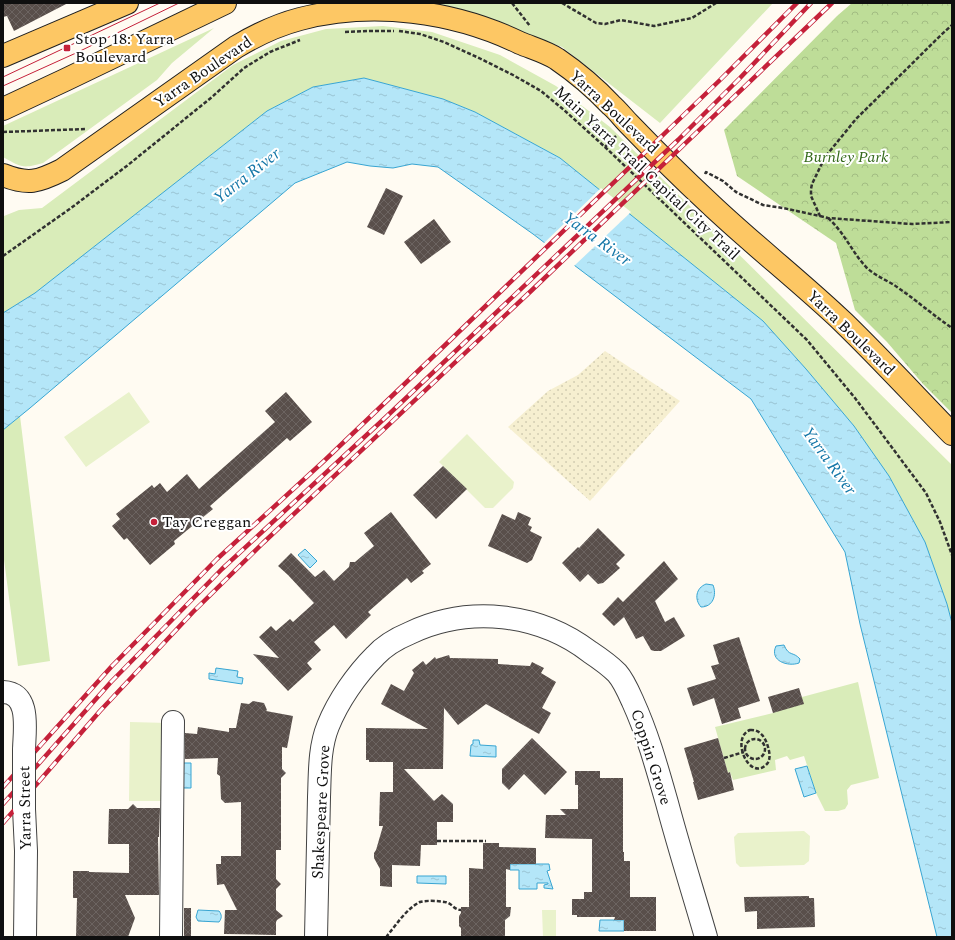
<svg xmlns="http://www.w3.org/2000/svg" width="955" height="940" font-family="Spectral,serif">
<style>
.farmland{fill:url(#farmland-dots)}
.green{fill:#d9ecb9}
.forest{fill:url(#forest-crowns)}
.pitch{fill:#e9f2cb}
.water{fill:url(#water-ripples);stroke:#38a5d2}
.pier{fill:#fffbf2}
.building{fill:url(#building-cross-hatch)}
.lines{fill:none;stroke-linecap:round;stroke-linejoin:round}
.minor-casing{stroke:#424242;stroke-width:24}
.major-casing{stroke:#202020;stroke-width:24}
.path{stroke:#313131;stroke-width:2.5;stroke-dasharray:4 2;stroke-linecap:butt}
.minor{stroke:#fff;stroke-width:22}
.major{stroke:#fdc764;stroke-width:22}
.tram{stroke:#c5213a;stroke-width:1}
.rail-casing{stroke:#c5213a;stroke-width:4.5}
.rail{stroke:#fff;stroke-width:3;stroke-dasharray:9;stroke-linecap:butt}
.minor-bridge-casing{stroke:#424242;stroke-width:24;stroke-linecap:butt}
.minor-bridge{stroke:#fff;stroke-width:22}
.poi-dot{fill:#c5213a;stroke:#fff;stroke-width:1.5}
.labels{text-anchor:middle;dominant-baseline:central;stroke-width:4;stroke-linejoin:round;paint-order:stroke}
.poi-label{font-size:16px;fill:#0f0f0f;stroke:#fff;text-anchor:start}
.street-label{font-size:16px;fill:#0f0f0f;stroke:#fff}
.park-label{font-size:16px;font-style:italic;fill:#356a1c;stroke:#fff}
.water-label{font-size:17px;font-style:italic;fill:#1376a7;stroke:#fff}
</style>
<defs>
<pattern id="farmland-dots" width="8" height="8" patternUnits="userSpaceOnUse"><rect width="8" height="8" fill="#f6efd0"/><path d="M2 2h.1M6 6h.1" fill="none" stroke="#d2ccb1" stroke-width="1.8" stroke-linecap="round"/></pattern>
<pattern id="forest-crowns" width="20" height="18" patternUnits="userSpaceOnUse"><rect width="20" height="18" fill="#bedd98"/><path d="M2 6a3 3 0 1 1 6 0M12 15a3 3 0 1 1 6 0" fill="none" stroke="#a2bc82"/></pattern>
<pattern id="water-ripples" width="26" height="14" patternUnits="userSpaceOnUse"><rect width="26" height="14" fill="#b4e6f8"/><path d="M2 4q2-2 4 0t4 0M15 11q2-2 4 0t4 0" fill="none" stroke="#9ac4d3"/></pattern>
<pattern id="building-cross-hatch" width="8" height="8" patternUnits="userSpaceOnUse"><rect width="8" height="8" fill="#594f4b"/><path d="M0 0l8 8M0 8l8-8" fill="none" stroke="#6c6461"/></pattern>
</defs>
<rect width="100%" height="100%" fill="#fffbf2"/>
<path class="farmland" d="M605,351L680,401L590,501L508,427L548,391L578,375Z"/>
<path class="green" d="M412,3H773L660,123L562,47L476,14Z
M383,26L432,32L500,55L556,86L610,127L952,465V623L947,604L925,542L889,476L854,426L806,369L763,321L560,158L475,112L443,99L364,78L313,87L267,111L35,293L3,313V215L4,216L19,210L42,208L233,65L281,41L326,29Z
M214,28L172,63L157,80L43,163C22,169 21,167 3,157V126Z
M20,416L50,661L18,666L3,552V430Z
M858,682L879,778L851,785L847,790L848,804L845,809L838,811H825L816,793L804,756L790,760L787,756L775,760L776,770L733,780L730,772L728,773L715,727L773,713L802,697Z"/>
<path class="forest" d="M852,3H952V413L923,384L887,342L855,310L836,243L737,176L724,130L837,16Z"/>
<path class="pitch" d="M129,392L150,422L86,467L64,437Z
M467,434L514,482L513,488L493,508H485L439,462Z
M130,722L168,723L167,801H129Z
M804,831L810,836L809,861L804,865L740,867L736,863L734,837L738,833Z
M542,910H556V937H543Z"/>
<path class="water" d="M364,78L443,99L475,112L560,158L763,321L806,369L854,426L889,476L925,542L947,604L952,623V937H937L860,624L845,552L751,399L533,234L438,167L412,164L393,168L370,166L347,162L295,183L30,408L3,430V313L35,293L267,111L313,87Z
M305,549L317,561L310,568L298,555Z
M706,584L713,585C717,595 713,607 701,607C694,599 696,588 706,584Z
M784,645C789,657 793,651 800,659L799,663C788,667 769,661 776,646Z
M216,668L238,671L237,677L243,678L242,684L209,679V673L215,674Z
M473,740H479L480,745L496,746V757L470,756L471,745L473,744Z
M178,763H191V788H178Z
M807,766L816,793L804,797L795,769Z
M510,864H549L550,870L547,871L553,889L544,888V885L548,884V883H537V889H519V870H510Z
M417,876H446V884L417,883Z
M198,910L219,911C222,915 222,918 219,922L198,921L196,917Z
M600,920H624V931H599Z"/>
<path class="pier" d="M601,188L631,212L573,267L543,244Z"/>
<path class="building" d="M3,3H68L14,31L7,16L3,17Z
M386,188L403,196L384,235L367,227Z
M434,219L451,242L421,264L404,242Z
M286,392L312,422L290,441L287,438L210,506L213,509L174,541L175,544L150,565L127,538L124,540L112,526L120,519L116,514L152,485L154,488L160,483L167,492L187,474L199,489L275,422L265,411Z
M443,466L467,489L436,519L413,495Z
M391,512L431,564L422,571L424,573L411,583L407,578L393,590L368,612L371,615L346,639L334,625L314,642L321,650L307,663L312,669L288,691L253,654L279,658L259,637L271,626L276,631L290,619L293,622L314,603L288,575L278,566L291,553L315,577L324,570L334,581L349,567L350,562H355L374,546L364,533Z
M518,512L531,518L528,525L532,527L530,531L542,537L532,560L527,563L488,546L502,514L515,520Z
M598,528L625,555L616,564L620,568L603,583L598,584L588,574L580,582L562,563L578,547L579,548Z
M664,561L678,579L655,601L665,622L674,617L685,636L661,651H654L651,650L643,636L636,639L624,617L614,626L602,614L618,597L623,602Z
M739,637L760,701L738,708L741,718L722,724L714,698L693,706L687,688L716,679L711,666L719,664L713,645Z
M449,655L450,658L498,659V664L530,666L532,662L544,668L541,673L556,682L542,708L551,713L539,734L486,704L458,725L444,708L443,769H404L434,801L442,794L453,804V822H437V845H421L420,866L392,865V887L380,886V869L374,858V853L376,850L383,826H379L380,792H393V762H369V760H366V728L428,729L381,704L391,684L404,691L414,673L412,670L423,661L426,665L435,657L436,659Z
M799,688L804,704L773,713L768,697Z
M253,701L264,703L267,710L266,711L293,716L287,748L282,747V769L286,773L281,778V850H276V879L281,884L276,889V910L283,916L277,920L276,922V935L224,934L225,910H237L224,884L217,885L216,864H221V856H241V802L225,803L221,799L220,776L217,774L218,758L185,759V733L197,734L198,727L229,732V728H236L241,703L249,704Z
M532,738L567,772L545,795L524,774L509,790L502,783V769Z
M718,738L728,773L730,772L734,790L698,800L693,782H694L684,748Z
M575,771H600V778H623V852H624V861H630V897H656V931H624V920H614L615,917H577V915H572V899H584V892H592V839L545,838L546,815H566L560,809H578V785H575Z
M133,804L137,808H160L159,837H158L159,895H125L135,918L128,937H76L77,898H73V871H89V872L129,873V844H108L109,809H128Z
M483,843H499V847L536,848V864H510V870L506,869V907H511L510,916L505,920V937H461V928L459,926V916L461,913V907H469V868L483,869Z
M809,896V898H814L815,927L757,929V911L745,912L744,897Z
M184,908H191V937H184Z"/>
<g class="lines">
<defs>
<path id="minor" d="M3,692C32,693 24,732 24,751
M24,809L26,851L25,937
M171,937L173,722
M316,937C317,890 318,844 319,797C320,774 319,748 328,726C338,701 356,675 375,656C384,646 398,638 410,633C469,605 539,613 590,652C599,658 609,665 617,673C624,681 629,693 633,702C648,735 657,768 667,803C679,848 693,892 706,937"/>
<path id="major" d="M3,56L127,3
M3,109L65,80L225,3
M3,175C28,185 38,182 62,170L236,47C256,35 277,25 300,19C373,0 454,11 520,43C532,48 546,52 557,59C576,72 595,88 611,105C618,111 623,118 629,124C655,151 681,177 708,202C752,244 800,281 844,323C881,359 916,397 952,434"/>
</defs>
<use href="#minor" class="minor-casing"/>
<use href="#major" class="major-casing"/>
<path class="path" d="M512,3L530,26
M562,3L596,23L605,24L621,20L654,26L692,18L716,3
M399,31L420,34L444,42L479,58L513,75L541,91L564,110L605,147L807,340L855,398L926,493L940,522L952,555
M345,32L370,31H394
M3,132L86,129
M605,147L616,136
M705,174L706,172L723,181L736,192L763,205L783,208L820,216L811,196V189L812,184L825,157L856,119L941,35L952,25
M820,216L828,218L912,224L952,222
M828,218C844,232 852,252 866,267C875,276 887,280 897,287C916,300 933,315 952,328
M3,256L71,208L128,165L212,97L244,68L270,52L300,40
M750,730C762,729 767,741 769,751C770,756 770,761 766,765C749,781 730,738 750,730Z
M745 749a10 10 0 1 1 20 0a10 10 0 1 1-20 0Z
M724,758L744,752
M437,841H486
M388,937L387,936C396,925 407,908 420,902C427,900 439,901 445,902C452,903 454,910 461,910"/>
<use href="#minor" class="minor"/>
<use href="#major" class="major"/>
<path class="tram" d="M3,77L160,3
M3,86L76,53L179,3"/>
<defs>
<path id="rail" d="M3,787L112,666L217,559L324,461L440,350L720,80L797,3
M3,804L111,682L222,569L386,417L678,140L740,78L811,3
M3,823L100,711L193,612L263,543L531,291L832,3"/>
</defs>
<use href="#rail" class="rail-casing"/>
<use href="#rail" class="rail"/>
<defs>
<path id="minor-bridge" d="M24,809V751"/>
</defs>
<use href="#minor-bridge" class="minor-bridge-casing"/>
<use href="#minor-bridge" class="minor-bridge"/>
</g>
<g class="poi-dot">
<rect x="63" y="44" width="8" height="8" rx="2"/>
<circle cx="154" cy="522" r="4"/>
</g>
<g class="labels">
<g class="poi-label">
<text x="75" y="39">Stop 18: Yarra<tspan x="75" dy="18">Boulevard</tspan></text>
<text x="162" y="522">Tay Creggan</text>
</g>
<g class="street-label">
<text transform="translate(203 72) rotate(-34)">Yarra Boulevard</text>
<text transform="translate(614 112) rotate(43)">Yarra Boulevard</text>
<text transform="translate(647 173) rotate(43)">Main Yarra Trail Capital City Trail</text>
<text transform="translate(851 333) rotate(44)">Yarra Boulevard</text>
<text transform="translate(651 757) rotate(72)">Coppin Grove</text>
<text transform="translate(25 808) rotate(-91)">Yarra Street</text>
<text transform="translate(321 812) rotate(-87)">Shakespeare Grove</text>
</g>
<g class="park-label">
<text x="846" y="157">Burnley Park</text>
</g>
<g class="water-label">
<text transform="translate(247 176) rotate(-38)">Yarra River</text>
<text transform="translate(597 239) rotate(36)">Yarra River</text>
<text transform="translate(829 461) rotate(54)">Yarra River</text>
</g>
</g>
<rect width="955" height="940" fill="none" stroke="#0f0f0f" stroke-width="8"/>
</svg>
